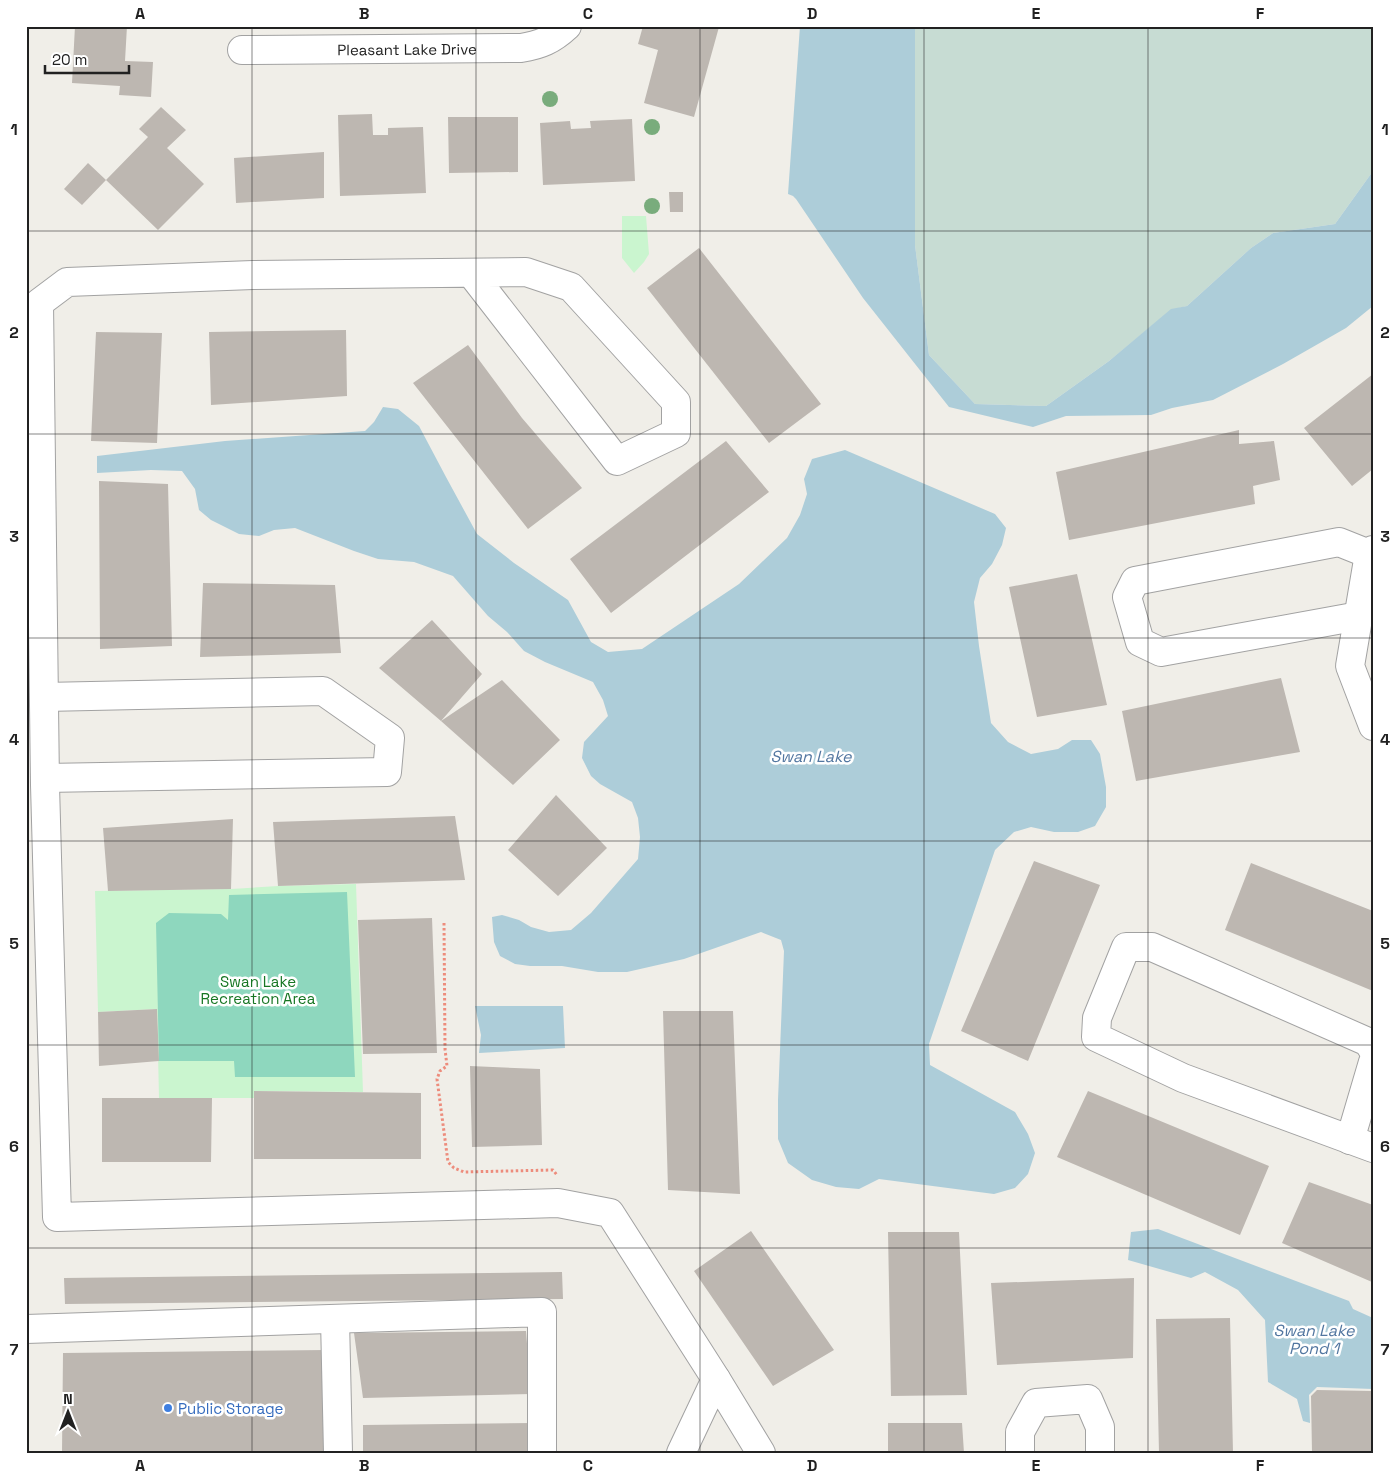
<svg xmlns="http://www.w3.org/2000/svg" width="1399" height="1479" font-family="'Space Grotesk',sans-serif">
<style>
.wetland{fill:#c7dcd3}
.park{fill:#caf5cf}
.pitch{fill:#8ed7be}
.water{fill:#adcdd9}
.building{fill:#bdb7b1}
.lines{fill:none;stroke-linecap:round;stroke-linejoin:round}
.minor-casing{stroke:#a2a2a2;stroke-width:30}
.path{stroke:#ed8c7c;stroke-width:3;stroke-dasharray:2.5 2.5;stroke-linecap:butt}
.minor{stroke:#fff;stroke-width:28}
.tree{fill:#79ac7c}
.grid{fill:none;stroke:#212121;stroke-width:1;stroke-opacity:0.55}
.shop-dot{fill:#3f7fe0;stroke:#fff;stroke-width:2}
.labels{text-anchor:middle;dominant-baseline:central;stroke-width:5;stroke-linejoin:round;paint-order:stroke}
.street-label{font-size:15px;fill:#212121;stroke:#fff}
.park-label{font-size:15px;fill:#177623;stroke:#fff}
.shop-label{font-size:15px;fill:#366cbe;stroke:#fff;text-anchor:start}
.water-label{font-size:16px;font-style:italic;fill:#5276a0;stroke:#fff}
.neatline{fill:none;stroke:#212121;stroke-width:2}
.grid-label{font-size:16px;text-anchor:middle;font-weight:bold;fill:#212121}
</style>
<rect width="100%" height="100%" fill="#f0eee8"/>
<path class="wetland" d="M915,26H1373V171L1335,224L1273,233L1251,248L1187,306L1171,310L1109,361L1046,406L975,404L929,355L915,245Z"/>
<path class="park" d="M622,216H646L649,254L644,262L634,273L622,258Z
M356,884L363,1092L255,1091L254,1098H159L157,1009L98,1012L95,891L231,889L278,886Z"/>
<path class="pitch" d="M347,892L355,1077H235L234,1061H159L156,923L169,913L221,914L228,920L229,895Z"/>
<path class="water" d="M800,26H915V245L929,355L975,404L1046,406L1109,361L1171,309L1187,306L1251,248L1273,233L1335,224L1373,171V306L1346,328L1283,364L1213,400L1172,408L1151,415L1066,416L1033,427L949,407L863,298L796,199L793,196L788,194Z
M383,407L398,409L419,426L446,477L477,534L514,563L568,600L591,642L608,652L642,649L739,584L787,538L800,515L807,494L804,479L812,459L845,450L995,514L1006,528L1002,545L992,564L980,578L974,602L979,646L991,723L1008,742L1031,754L1058,749L1072,740H1091L1100,754L1106,787V807L1095,826L1078,832H1054L1031,827L1014,832L995,850L929,1044L930,1065L1015,1112L1028,1134L1035,1153L1028,1174L1015,1188L994,1194L879,1179L859,1189L836,1187L812,1180L788,1163L778,1139V1100L784,951L781,940L761,932L684,959L627,972H598L562,966H530L515,964L500,956L494,942L492,917L502,915L519,920L531,927L549,932L571,930L591,913L638,859L640,837L638,818L632,802L600,784L591,776L582,758L584,742L608,716L603,700L593,682L545,662L524,651L507,632L488,616L453,576L414,562L378,559L354,551L295,528L274,530L259,536L239,534L211,520L199,510L195,489L182,471L151,470L97,473V456L225,441L365,431L374,422Z
M475,1006H563L565,1048L479,1053L481,1035Z
M1158,1229L1349,1301L1353,1309L1373,1318V1389L1317,1387L1309,1395L1310,1423L1303,1421L1297,1399L1268,1382L1265,1320L1238,1290L1205,1272L1191,1278L1128,1260L1131,1232Z"/>
<path class="building" d="M75,26H127L125,61L153,62L151,97L119,95L120,86L72,83Z
M643,26H715L719,27L694,117L644,103L658,50L638,44Z
M161,107L186,130L167,148L204,184L158,230L106,180L148,137L139,129Z
M372,114L373,135H388V128L423,127L426,193L340,196L338,115Z
M448,117H518V172L449,173Z
M632,119L635,181L543,185L540,123L570,121L571,129L591,128L590,121Z
M324,152V198L236,203L234,158Z
M88,163L106,180L82,205L64,189Z
M669,192H683V212H670Z
M699,248L821,404L769,443L647,288Z
M346,330L347,396L211,405L209,332Z
M96,332L162,333L157,443L91,441Z
M468,345L522,418L582,488L528,529L413,383Z
M1373,374V469L1352,486L1304,428Z
M1239,430V444L1274,441L1280,480L1253,486L1255,504L1069,540L1056,472Z
M726,441L769,492L611,613L570,559Z
M99,481L168,484L172,646L100,649Z
M1077,574L1107,705L1037,717L1009,587Z
M203,583L335,585L341,653L200,657Z
M432,620L482,674L441,721L379,668Z
M1281,678L1300,752L1136,781L1122,711Z
M502,680L560,740L513,785L441,721Z
M556,795L607,848L558,896L508,850Z
M455,816L465,880L278,886L273,822Z
M233,819L231,889L108,891L103,828Z
M1034,861L1100,885L1028,1061L961,1031Z
M1251,863L1373,911V991L1225,930Z
M432,918L437,1053L363,1054L358,920Z
M157,1009L159,1061L99,1066L98,1012Z
M663,1011H733L740,1194L668,1190Z
M470,1066L540,1069L542,1145L472,1147Z
M254,1091L421,1093V1159H254Z
M1088,1091L1269,1166L1240,1235L1057,1157Z
M102,1098H212L211,1162H102Z
M1309,1182L1373,1205L1372,1282L1282,1243Z
M751,1231L834,1350L773,1386L694,1271Z
M888,1232H959L967,1395L891,1396Z
M562,1272L563,1299L65,1304L64,1278Z
M1134,1278L1133,1358L997,1365L991,1283Z
M1230,1318L1233,1453H1159L1156,1319Z
M526,1331L531,1394L363,1398L354,1333Z
M327,1350L329,1453H62L63,1353Z
M1317,1390L1373,1391V1453H1312L1311,1396Z
M533,1423L532,1453H363V1425Z
M888,1423H962L964,1453H888Z"/>
<g class="lines">
<defs>
<g id="minor">
<path id="s1" d="M242,50L521,48C540,45 552,40 567,26"/>
<path d="M471,273L617,461L676,433V402L571,287L526,272L253,275L67,282L39,303L45,785L57,1217L558,1203L610,1213L716,1379"/>
<path d="M1373,550L1369,554L1350,666L1373,726"/>
<path d="M1359,616L1161,652L1140,642L1127,597L1135,581L1339,542L1369,554"/>
<path d="M44,697L323,691L390,738L387,772L45,778"/>
<path d="M1373,1050L1368,1042L1152,947H1126L1097,1018L1096,1037L1183,1078L1373,1148"/>
<path d="M1350,1140L1373,1062"/>
<path d="M335,1319L338,1453"/>
<path d="M26,1329L542,1312V1453"/>
<path d="M681,1453L716,1379L761,1453"/>
<path d="M1020,1453V1432L1036,1403L1088,1399L1100,1427V1453"/>
</g>
</defs>
<use href="#minor" class="minor-casing"/>
<path class="path" d="M444,923L445,1049L447,1066L440,1071L437,1079L448,1162L454,1168L464,1172L553,1170L557,1175"/>
<use href="#minor" class="minor"/>
</g>
<g class="tree">
<circle cx="550" cy="99" r="8"/>
<circle cx="652" cy="127" r="8"/>
<circle cx="652" cy="206" r="8"/>
</g>
<path class="grid" d="M252,26V1453M476,26V1453M700,26V1453M924,26V1453M1148,26V1453M26,231H1373M26,434H1373M26,638H1373M26,841H1373M26,1045H1373M26,1248H1373"/>
<circle class="shop-dot" cx="168" cy="1408" r="5"/>
<g class="labels">
<g class="street-label">
<text stroke="none"><textPath href="#s1" startOffset="165">Pleasant Lake Drive</textPath></text>
</g>
<g class="park-label">
<text x="258" y="981">Swan Lake<tspan x="258" dy="17">Recreation Area</tspan></text>
</g>
<g class="shop-label">
<text x="178" y="1408">Public Storage</text>
</g>
<g class="water-label">
<text x="811" y="756">Swan Lake</text>
<text x="1314" y="1330">Swan Lake<tspan x="1314" dy="18">Pond 1</tspan></text>
</g>
</g>
<rect width="1399" height="1479" fill="none" stroke="#ffffff" stroke-width="55"/>
<g transform="translate(68 1412)" stroke="#ffffff" stroke-width="4" paint-order="stroke">
<path d="M0-4L9 19L0 12L-9 19Z" fill="#212121"/>
<text y="-8" font-size="14" font-weight="bold" text-anchor="middle" fill="#212121">N</text>
</g>
<path d="M45 65v8h84v-8" fill="none" stroke="#212121" stroke-width="2.5"/>
<text x="52" y="65" font-size="15" fill="#212121" stroke="#ffffff" stroke-width="4" paint-order="stroke">20 m</text>
<rect x="28" y="28" width="1344" height="1424" class="neatline"/>
<g class="grid-label">
<text x="140" y="19">A</text>
<text x="364" y="19">B</text>
<text x="588" y="19">C</text>
<text x="812" y="19">D</text>
<text x="1036" y="19">E</text>
<text x="1260" y="19">F</text>
<text x="14" y="135">1</text>
<text x="1385" y="135">1</text>
<text x="14" y="338">2</text>
<text x="1385" y="338">2</text>
<text x="14" y="542">3</text>
<text x="1385" y="542">3</text>
<text x="14" y="745">4</text>
<text x="1385" y="745">4</text>
<text x="14" y="949">5</text>
<text x="1385" y="949">5</text>
<text x="14" y="1152">6</text>
<text x="1385" y="1152">6</text>
<text x="14" y="1355">7</text>
<text x="1385" y="1355">7</text>
<text x="140" y="1471">A</text>
<text x="364" y="1471">B</text>
<text x="588" y="1471">C</text>
<text x="812" y="1471">D</text>
<text x="1036" y="1471">E</text>
<text x="1260" y="1471">F</text>
</g>
</svg>
